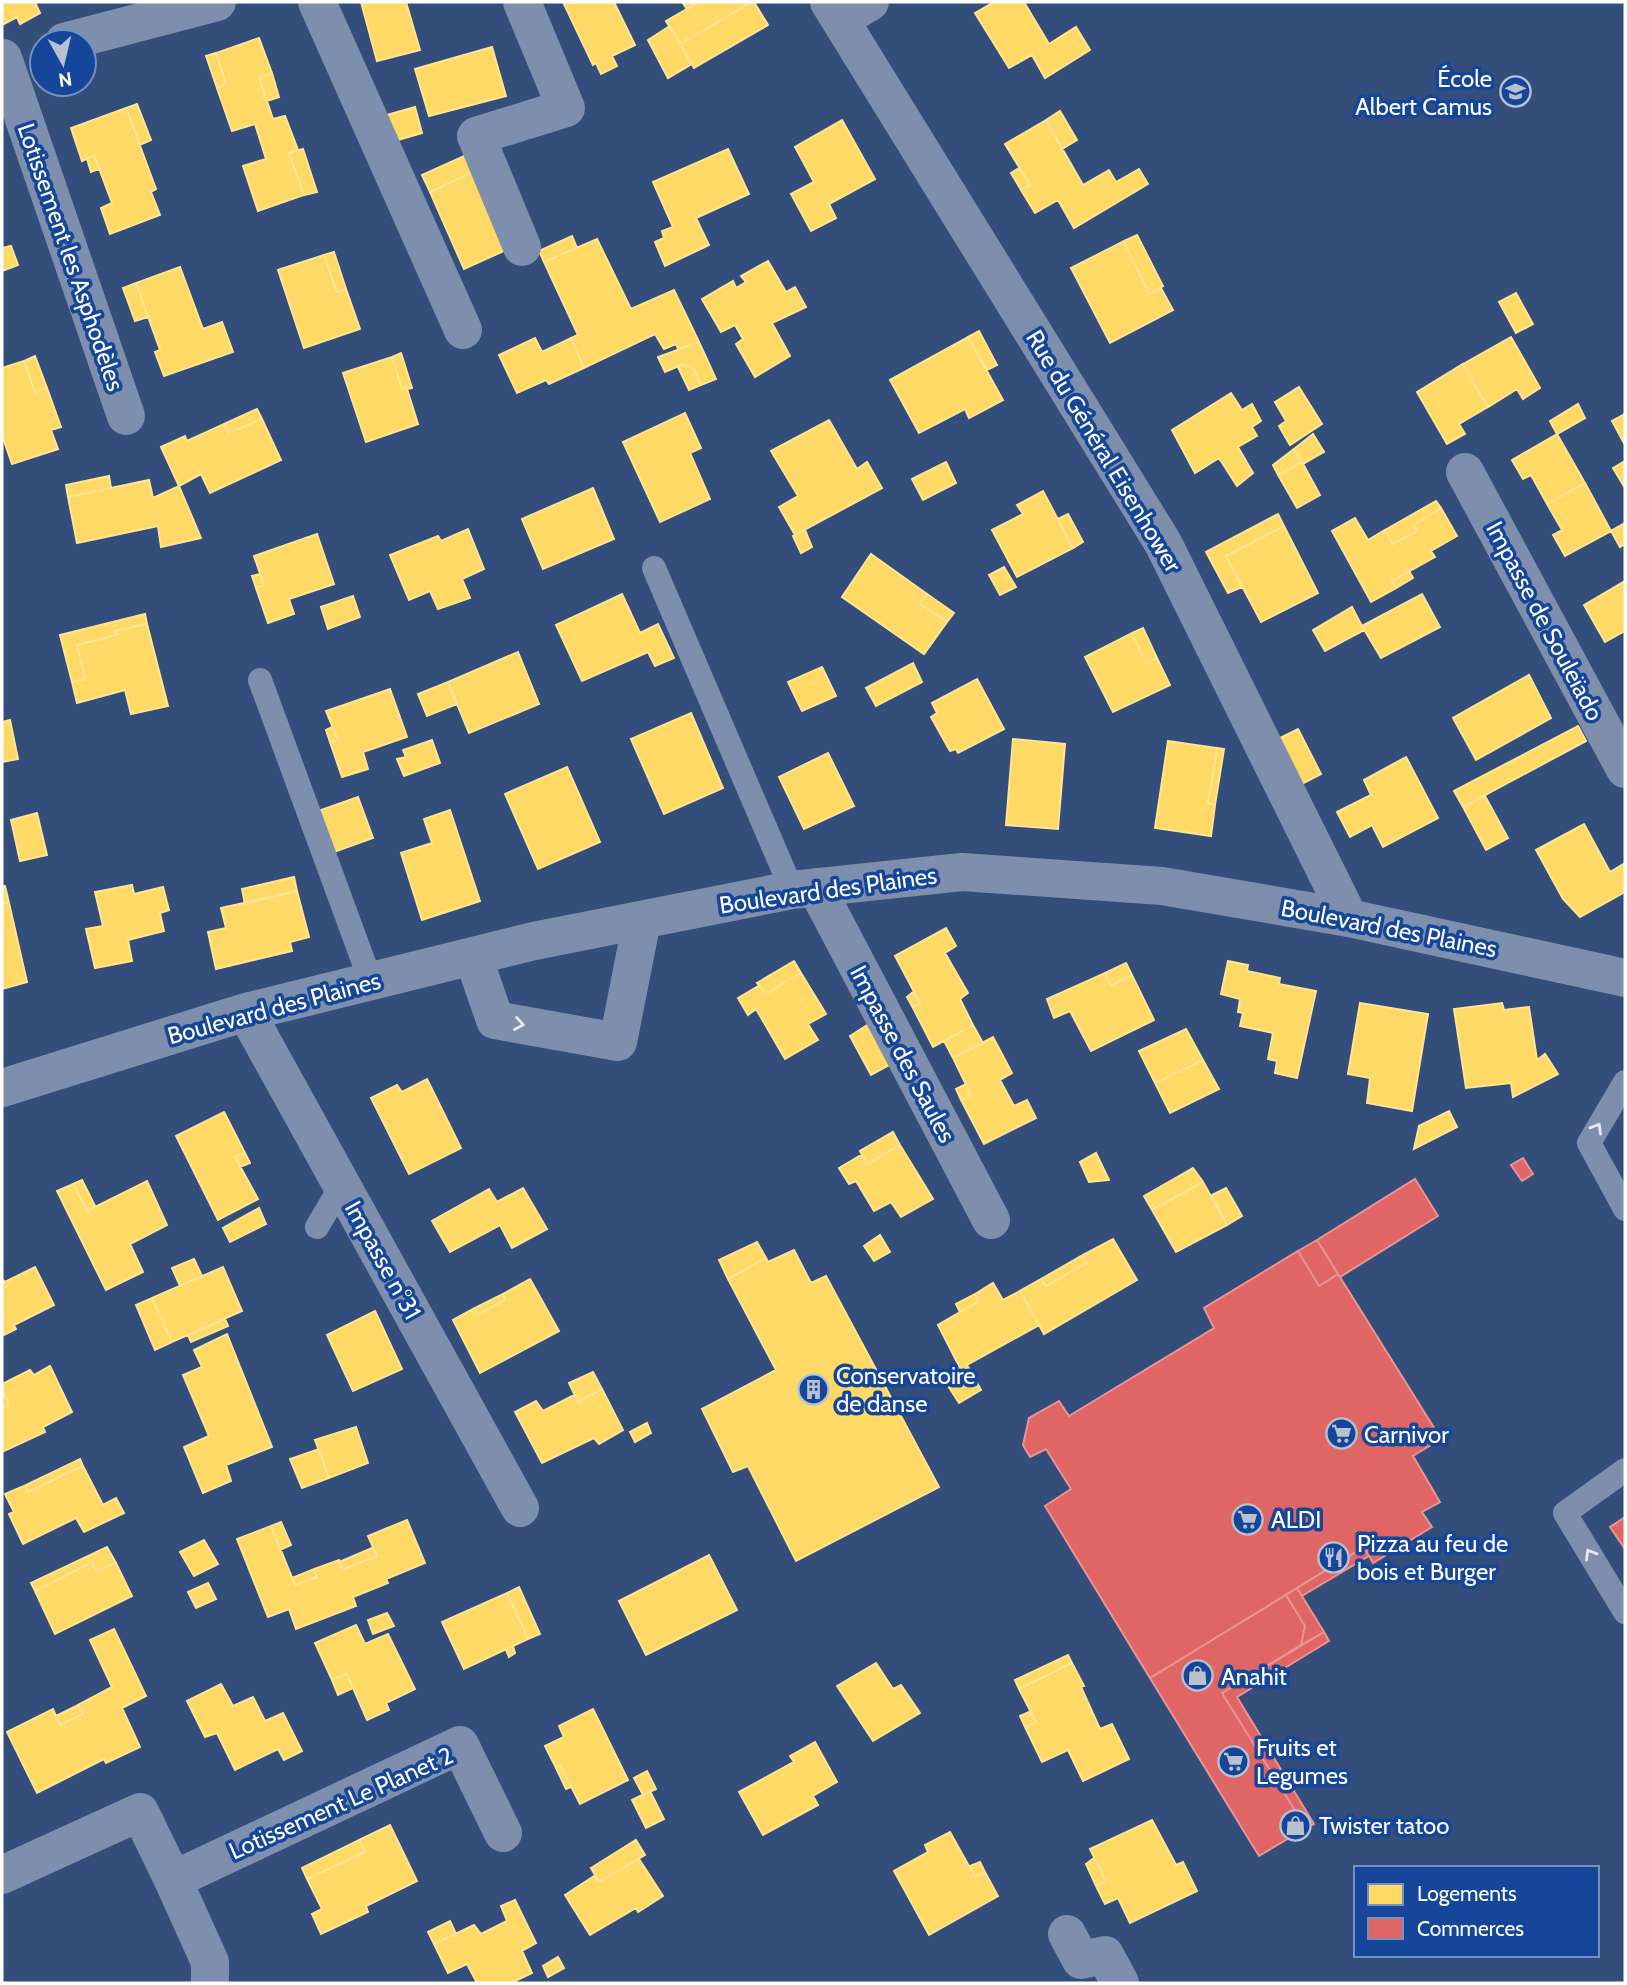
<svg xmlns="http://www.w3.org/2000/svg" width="1627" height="1985" font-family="Cabin,sans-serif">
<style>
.homes{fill:#ffd966;stroke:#ffe494;stroke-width:2}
.shops{fill:#e06666;stroke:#e99494;stroke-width:2}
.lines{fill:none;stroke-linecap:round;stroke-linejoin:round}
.service{stroke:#7e8fad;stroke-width:24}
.minor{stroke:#7e8fad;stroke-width:38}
.oneway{stroke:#e5e9ef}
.labels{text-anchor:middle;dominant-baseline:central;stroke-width:7;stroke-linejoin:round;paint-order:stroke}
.poi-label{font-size:24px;fill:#fff;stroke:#154699;text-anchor:start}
.street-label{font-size:24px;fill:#fff;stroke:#154699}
</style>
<rect width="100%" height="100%" fill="#334e7b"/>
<path class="homes" d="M2,2H35L40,13L20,24L17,17L2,25Z
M361,2H406L420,50L377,61Z
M563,2H614L635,45L612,56L617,66L601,74L596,63L593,65Z
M682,2H699L687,9Z
M699,2H752L680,44L666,21Z
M752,2H754L768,25L694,68L680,44Z
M994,2H1024L1049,44L1076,27L1090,50L1045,78L1032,55L1009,68L975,13Z
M670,26L692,64L668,78L648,40Z
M259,38L272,73L259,77L273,119L285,116L298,150L289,153L304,195L258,211L243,166L266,159L255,124L232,131L217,88L226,84L216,53Z
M492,47L506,96L429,116L415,69Z
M216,53L226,84L217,88L206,56Z
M272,73L279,97L267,101L259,77Z
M137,104L151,140L140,145L126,108Z
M415,107L422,133L391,142L380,117Z
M126,108L156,189L151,192L160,215L110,234L101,208L112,203L94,155L82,161L71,128Z
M1060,111L1077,140L1062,149L1046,120Z
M842,120L875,179L829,204L836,218L811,231L791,194L814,182L795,147Z
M1046,120L1083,185L1109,170L1116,182L1139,169L1148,184L1074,228L1058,200L1035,213L1021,190L1030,185L1005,144Z
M303,149L317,192L304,195L289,153Z
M728,149L749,194L696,218L709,245L665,266L655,242L664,238L662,231L673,227L653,182Z
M473,152L480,169L430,192L422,175Z
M94,155L99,169L91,172L87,159Z
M1019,168L1030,185L1021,190L1011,173Z
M475,171L506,250L464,269L430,192Z
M1137,235L1163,286L1149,294L1124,241Z
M572,236L577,248L544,262L539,251Z
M597,239L631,309L674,290L699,342L678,349L676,344L664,349L655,334L584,368L571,338L578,335L544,262Z
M1124,241L1149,294L1161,288L1173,310L1110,343L1071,268Z
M11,246L18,265L2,271V248Z
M334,252L346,289L337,292L324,255Z
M324,255L337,292L346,289L360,329L304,348L278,270Z
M768,261L786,292L795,287L806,307L772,323L790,356L755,377L736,344L743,339L735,325L721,332L702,299L733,281L736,288L746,282L741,276Z
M180,267L203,329L222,322L233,352L164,376L155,352L160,350L136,283Z
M136,283L148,317L135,321L123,288Z
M1516,293L1533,324L1516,333L1499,302Z
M979,331L997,365L987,370L968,337Z
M968,337L1003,400L969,418L965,409L919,433L890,380Z
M1511,337L1540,388L1523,399L1517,389L1488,407L1463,364Z
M535,338L542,352L571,338L584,368L549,384L546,380L517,393L499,355Z
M699,342L716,379L701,385L692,367L681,365L665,372L658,357Z
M401,353L412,388L407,389L406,387L402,389L392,357Z
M35,356L47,388L35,392L24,361Z
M392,357L402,389L406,387L407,389L418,424L366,442L343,373Z
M24,361L35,392L47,388L61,427L51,430L58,449L12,464L2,435V368Z
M1463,364L1488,407L1459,424L1465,434L1447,444L1417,392Z
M681,365L692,367L701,385L689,390L678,367Z
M1299,387L1322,424L1290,445L1279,426L1286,421L1275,402Z
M1231,393L1242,410L1252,404L1261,421L1252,427L1257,436L1238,447L1253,473L1237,486L1219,458L1195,473L1172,430Z
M1578,404L1585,418L1557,434L1550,421Z
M257,409L262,419L228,433L224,424Z
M685,413L701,448L690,453L710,499L660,522L623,442Z
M1625,414V445L1612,421Z
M262,419L281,460L210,493L201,474L179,486L161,447L185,436L187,441L224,424L228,433Z
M829,420L857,469L867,462L882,488L795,535L779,507L798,496L771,451Z
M1313,434L1324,452L1303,464L1294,449Z
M1557,434L1585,483L1547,504L1531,475L1523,479L1512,460Z
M1294,449L1302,462L1278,475L1273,465Z
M1625,461V488L1613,468Z
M946,462L956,483L923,500L912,479Z
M1302,462L1320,495L1297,508L1278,475Z
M109,476L111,488L68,497L66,485Z
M149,480L153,498L179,486L201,538L161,547L158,526L77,543L68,497Z
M1585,483L1611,531L1565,556L1553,535L1562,530L1547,504Z
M593,488L614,539L543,569L522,519Z
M1043,491L1073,548L1017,577L992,530L1023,514L1017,505Z
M1436,501L1441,508L1413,525L1417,531L1393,544L1385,530Z
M1441,508L1457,536L1431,551L1435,557L1392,581L1396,588L1371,602L1332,531L1355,518L1368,540L1385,530L1393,544L1417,531L1413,525Z
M1068,514L1083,542L1073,548L1058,519Z
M1278,514L1284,526L1226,556L1242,587L1228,593L1206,552Z
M1625,523V544L1620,547L1611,531Z
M1284,526L1318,593L1261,622L1226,556Z
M468,529L484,569L462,579L470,598L438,609L430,591L409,600L390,555L438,536L441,541Z
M805,530L812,547L801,553L793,536Z
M317,534L334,584L289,599L294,614L268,623L256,588L264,585L254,556Z
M871,554L927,594L920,604L947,622L924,654L842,597Z
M1004,567L1016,587L1000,595L989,575Z
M1409,571L1413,578L1396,588L1392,581Z
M260,574L264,585L256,588L252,576Z
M1625,581V631L1605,642L1584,605Z
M622,594L640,633L658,624L674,658L655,666L648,652L582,681L556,625Z
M927,594L954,613L947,622L920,604Z
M1422,594L1440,627L1381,658L1362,626Z
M353,596L360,617L328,629L321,607Z
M1352,607L1364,630L1325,651L1313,630Z
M145,614L147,624L115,631L117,635L77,645L85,679L72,682L60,635Z
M147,624L168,706L131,714L125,690L77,703L72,682L85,679L77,645L117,635L115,631Z
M1143,628L1157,658L1146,663L1132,633Z
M1132,633L1146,663L1157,658L1170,685L1113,712L1085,657Z
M518,652L539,704L469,733L448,682Z
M913,663L922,682L876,706L866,688Z
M822,667L836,696L802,711L788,682Z
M1529,675L1551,718L1476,760L1453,718Z
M977,679L1004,729L958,753L956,749L950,751L931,717L937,713L932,703Z
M448,682L457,704L427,716L418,694Z
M390,689L407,737L363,752L368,769L342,777L330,742L338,740L326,711Z
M691,713L723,788L664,814L631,739Z
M10,720L18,759L2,762V722Z
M1578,726L1586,741L1463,807L1454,791Z
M332,727L338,740L330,742L326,730Z
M1298,729L1321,774L1298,786L1276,740Z
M1013,739L1065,744L1058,829L1006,825Z
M432,740L440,763L404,776L397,759L406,757L403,750Z
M1168,741L1217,748L1208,803L1215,805L1211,836L1155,828Z
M1217,748L1224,749L1215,805L1208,803Z
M828,753L854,806L804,829L779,777Z
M1406,757L1438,818L1383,847L1372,825L1350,837L1337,812L1371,795L1364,780Z
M567,767L600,842L538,869L505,794Z
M1485,796L1508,838L1486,850L1463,807Z
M358,797L373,838L334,852L318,811Z
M450,810L480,901L422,920L401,853L432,843L424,819Z
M37,813L47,855L20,861L11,820Z
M1584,824L1610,872L1625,863V892L1580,917L1563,899L1536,850Z
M294,877L297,891L245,904L242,889Z
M132,885L134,894L163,887L169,910L160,913L164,931L128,940L132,961L95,968L86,929L103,926L95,892Z
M2,886H5L9,903L2,904Z
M297,891L309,937L290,942L292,951L216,969L208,932L226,928L221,908Z
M9,903L27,982L2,989V904Z
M946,928L956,946L945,953L968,993L960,999L973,1025L933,1047L913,1008L920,1003L895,956Z
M794,961L801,973L766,994L757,983Z
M1228,961L1248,965L1247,971L1280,978L1279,984L1316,991L1297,1078L1275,1073L1277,1061L1268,1059L1273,1033L1240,1026L1243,1013L1238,1012L1240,999L1221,994Z
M1126,963L1132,975L1111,985L1105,973Z
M801,973L826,1014L808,1024L818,1040L785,1059L756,1009L748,1015L738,998L760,985L766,994Z
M1105,973L1111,985L1132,975L1154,1020L1091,1051L1070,1011L1054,1018L1047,999Z
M913,992L920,1003L913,1008L907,997Z
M1360,1003L1428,1014L1412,1111L1367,1103L1370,1078L1348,1074Z
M1502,1003L1504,1010L1529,1007L1537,1060L1545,1054L1558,1074L1513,1097L1511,1083L1466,1088L1454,1009Z
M869,1024L891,1064L871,1075L850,1036Z
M973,1025L983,1043L953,1058L944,1041Z
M1186,1029L1203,1060L1155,1083L1139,1051Z
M993,1037L1012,1073L1000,1080L1014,1106L1027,1100L1036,1118L984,1144L961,1100L971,1095L953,1058Z
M1203,1060L1219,1089L1170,1113L1155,1083Z
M427,1079L461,1148L409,1174L371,1098L397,1085L402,1092Z
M966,1084L971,1095L961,1100L956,1089Z
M1449,1111L1457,1127L1414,1149L1419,1126Z
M224,1112L245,1153L235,1157L258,1199L218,1220L176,1136Z
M893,1132L900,1145L867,1164L860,1151Z
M900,1145L933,1199L901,1217L891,1202L874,1211L856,1181L849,1184L839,1168L861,1155L867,1164Z
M245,1153L250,1163L240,1167L235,1157Z
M1096,1153L1109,1180L1089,1182L1080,1162Z
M1193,1168L1203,1182L1152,1210L1144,1196Z
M82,1180L95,1206L87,1211L73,1184Z
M147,1181L167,1225L130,1244L143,1272L106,1290L57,1191L73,1184L87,1211Z
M1203,1182L1227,1225L1176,1252L1152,1210Z
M523,1188L547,1229L512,1248L500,1225L450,1252L432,1221L489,1189L497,1202Z
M1226,1188L1242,1216L1227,1225L1212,1195Z
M259,1208L266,1224L230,1242L223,1228Z
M880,1235L890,1252L874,1261L864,1246Z
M1113,1239L1137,1280L1044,1334L1020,1291L1041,1279L1046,1286L1087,1263L1083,1255Z
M757,1242L766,1258L728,1279L719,1260Z
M794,1250L811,1283L826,1276L939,1487L796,1561L748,1466L733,1472L702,1409L776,1370L728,1279L766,1258L768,1262Z
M1083,1255L1087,1263L1046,1286L1041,1279Z
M194,1259L202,1276L180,1286L172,1268Z
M35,1267L54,1305L14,1325L16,1329L2,1336V1279L5,1282Z
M223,1267L242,1311L172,1342L152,1298Z
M530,1279L559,1331L480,1373L453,1320L473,1309L479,1314L505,1300L503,1294Z
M993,1283L1003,1300L1020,1291L1039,1325L967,1365L981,1390L959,1403L943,1378L960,1368L938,1325L979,1301L975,1294Z
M503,1294L505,1300L479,1314L473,1309Z
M975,1294L979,1301L960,1312L956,1304Z
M152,1298L172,1342L155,1350L136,1305Z
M375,1311L402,1369L353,1391L327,1335Z
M225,1319L228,1326L191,1342L188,1335Z
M227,1334L272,1447L226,1465L231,1481L203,1493L184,1447L209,1436L183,1375L202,1367L194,1350Z
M50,1366L72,1412L43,1427L45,1432L2,1452V1409L9,1405L2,1390V1384L30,1370L34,1375Z
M593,1372L602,1389L578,1402L569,1383Z
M602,1389L623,1430L599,1444L594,1438L542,1463L515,1412L536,1401L543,1411L574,1395L578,1402Z
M2,1390L9,1405L2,1409Z
M647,1423L651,1433L635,1442L630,1432Z
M356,1427L368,1463L329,1478L315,1440Z
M319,1449L329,1478L302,1488L290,1459Z
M80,1459L83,1466L28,1492L26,1485Z
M83,1466L103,1505L116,1498L124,1513L84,1532L76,1518L23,1544L9,1514L14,1512L5,1494L26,1485L28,1492Z
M407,1520L425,1563L386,1579L388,1583L353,1597L356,1606L296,1629L289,1609L268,1617L237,1539L271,1526L295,1585L317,1577L314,1569L339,1560L342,1570L377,1556L368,1536Z
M281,1522L291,1545L280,1550L271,1526Z
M204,1540L218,1564L194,1576L180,1552Z
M107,1547L116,1563L97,1571L92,1562L35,1591L31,1583Z
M372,1548L377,1556L342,1570L339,1562Z
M709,1555L737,1610L646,1655L619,1601Z
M92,1562L97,1571L116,1563L132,1596L55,1634L35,1591Z
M314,1569L317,1577L295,1585L292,1578Z
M208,1583L216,1599L196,1608L188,1592Z
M519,1587L540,1634L528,1639L507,1593Z
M507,1593L528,1639L464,1669L442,1622Z
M387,1613L394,1626L373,1634L368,1620Z
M356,1625L365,1644L388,1634L415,1689L386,1703L389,1710L367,1720L347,1674L332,1680L315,1643Z
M114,1629L146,1696L122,1708L140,1747L106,1763L104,1759L37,1793L7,1732L53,1709L60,1725L83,1714L78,1705L112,1687L90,1640Z
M513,1646L515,1653L509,1657L506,1650Z
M1068,1655L1072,1663L1019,1689L1015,1680Z
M876,1663L893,1689L901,1685L920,1713L873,1741L837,1686Z
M1072,1663L1084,1686L1081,1687L1100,1729L1112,1724L1129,1759L1083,1781L1068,1750L1042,1762L1025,1727L1036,1722L1019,1689Z
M347,1674L353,1688L338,1695L332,1680Z
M221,1684L233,1706L253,1697L265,1721L283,1713L302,1751L284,1760L278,1749L235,1770L217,1733L205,1737L187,1701Z
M78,1705L83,1714L60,1725L56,1716Z
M593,1709L628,1780L580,1804L560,1765L556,1768L545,1746L564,1737L559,1726Z
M1029,1712L1036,1722L1025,1727L1020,1716Z
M815,1742L837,1782L813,1796L818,1805L763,1835L739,1792L794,1762L790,1756Z
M560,1765L571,1787L566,1789L556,1768Z
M647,1771L656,1789L643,1795L634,1778Z
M650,1791L664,1819L646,1828L632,1800Z
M1152,1820L1176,1865L1183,1862L1197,1891L1130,1923L1118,1898L1105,1904L1096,1886L1106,1881L1090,1849Z
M390,1825L417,1881L366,1906L368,1912L321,1934L312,1914L322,1909L307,1879L365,1852L359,1840Z
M950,1832L975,1877L985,1872L998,1896L929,1935L894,1871L928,1852L925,1845Z
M359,1840L365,1852L307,1879L302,1868Z
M636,1840L645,1855L599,1882L591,1868Z
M1094,1858L1106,1881L1096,1886L1086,1864Z
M639,1859L663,1896L638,1912L636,1908L590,1935L565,1895L594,1876L599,1882Z
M980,1862L985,1872L975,1877L970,1866Z
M515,1900L536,1943L522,1951L532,1973L511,1983H477L467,1964L448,1973L434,1944L474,1925L481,1934L507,1921L501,1906Z
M450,1921L456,1934L434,1944L428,1932Z
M558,1957L564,1968L548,1977L543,1966Z"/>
<path class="shops" d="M1523,1158L1533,1174L1522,1181L1511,1165Z
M1415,1179L1438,1216L1340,1277L1317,1240Z
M1317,1240L1338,1274L1319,1286L1298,1251Z
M1298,1251L1319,1286L1338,1274L1441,1439L1413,1456L1440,1502L1422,1512L1432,1527L1373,1563L1364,1547L1150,1678L1045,1506L1071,1489L1046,1449L1030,1457L1023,1445L1029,1418L1059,1401L1069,1416L1214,1328L1204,1308Z
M1625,1517V1549L1610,1527Z
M1364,1547L1369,1556L1302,1596L1297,1588Z
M1297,1588L1324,1632L1301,1645L1305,1626L1286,1595Z
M1286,1595L1305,1626L1301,1645L1222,1693L1306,1828L1259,1856L1150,1678Z
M1324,1632L1329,1641L1237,1697L1314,1824L1306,1828L1222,1693Z"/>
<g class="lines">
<path class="service" d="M654,568L792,890
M260,680L371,982
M1625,1082L1589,1143L1625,1209
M317,1227L342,1185
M1625,1470L1565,1513L1625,1612"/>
<path class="minor" d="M317,2L463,330
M522,2L566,108L476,136L522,247
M829,2L1163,543L1349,918
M840,20L870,2
M64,42L217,2
M3,58L126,416
M1465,472L1625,769
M816,887L991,1220
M473,956L495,1020L618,1042L642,920
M246,1012L520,1508
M2,1088L246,1012L534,941L792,890L962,872L1162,886L1349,918L1625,978
M2,1875L140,1812L173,1880L210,1962V1983
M173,1880L460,1745L503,1833
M1067,1934L1081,1960L1105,1955L1120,1983"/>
</g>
<defs><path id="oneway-chevron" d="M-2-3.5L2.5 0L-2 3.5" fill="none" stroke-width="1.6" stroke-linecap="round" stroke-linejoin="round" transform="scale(1.75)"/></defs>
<g class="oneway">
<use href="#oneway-chevron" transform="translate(519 1024) rotate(10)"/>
<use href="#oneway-chevron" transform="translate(1597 1128) rotate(-59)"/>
<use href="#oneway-chevron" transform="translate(1590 1554) rotate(-121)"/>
</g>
<defs>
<symbol id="school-ring" viewBox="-11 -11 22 22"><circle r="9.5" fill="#154699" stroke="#b8c1d1" stroke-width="1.5"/><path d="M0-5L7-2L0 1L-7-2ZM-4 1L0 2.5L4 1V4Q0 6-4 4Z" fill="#b8c1d1"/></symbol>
<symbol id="building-ring" viewBox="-11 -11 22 22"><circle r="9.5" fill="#154699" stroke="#b8c1d1" stroke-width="1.5"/><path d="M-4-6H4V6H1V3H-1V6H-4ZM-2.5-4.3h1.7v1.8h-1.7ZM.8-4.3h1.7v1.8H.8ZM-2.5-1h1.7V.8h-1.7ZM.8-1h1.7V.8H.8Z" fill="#b8c1d1"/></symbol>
<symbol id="supermarket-ring" viewBox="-11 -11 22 22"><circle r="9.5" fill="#154699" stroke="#b8c1d1" stroke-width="1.5"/><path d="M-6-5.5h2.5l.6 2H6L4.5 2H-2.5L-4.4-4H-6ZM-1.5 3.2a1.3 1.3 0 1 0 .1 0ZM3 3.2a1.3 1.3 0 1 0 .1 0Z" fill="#b8c1d1"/></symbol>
<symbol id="restaurant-ring" viewBox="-11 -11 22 22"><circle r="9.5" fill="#154699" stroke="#b8c1d1" stroke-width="1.5"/><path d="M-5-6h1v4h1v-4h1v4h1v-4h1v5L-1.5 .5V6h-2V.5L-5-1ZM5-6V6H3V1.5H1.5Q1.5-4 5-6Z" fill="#b8c1d1"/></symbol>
<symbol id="shop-ring" viewBox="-11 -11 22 22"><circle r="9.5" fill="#154699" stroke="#b8c1d1" stroke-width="1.5"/><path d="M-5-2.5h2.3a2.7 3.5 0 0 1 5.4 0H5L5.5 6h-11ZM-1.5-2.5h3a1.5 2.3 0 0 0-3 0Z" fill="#b8c1d1"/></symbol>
</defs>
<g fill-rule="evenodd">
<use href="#school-ring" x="1498" y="74" width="35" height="35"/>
<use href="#building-ring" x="796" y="1372" width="35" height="35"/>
<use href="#supermarket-ring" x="1324" y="1416" width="35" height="35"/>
<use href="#supermarket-ring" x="1230" y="1502" width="35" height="35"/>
<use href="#restaurant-ring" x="1316" y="1540" width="35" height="35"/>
<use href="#shop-ring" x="1180" y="1658" width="35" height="35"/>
<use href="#supermarket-ring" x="1216" y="1744" width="35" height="35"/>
<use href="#shop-ring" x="1278" y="1808" width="35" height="35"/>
</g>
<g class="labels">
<g class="poi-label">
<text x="1492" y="78" text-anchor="end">École<tspan x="1492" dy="28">Albert Camus</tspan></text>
<text x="836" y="1375">Conservatoire<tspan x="836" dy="28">de danse</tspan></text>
<text x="1364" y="1434">Carnivor</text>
<text x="1271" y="1519">ALDI</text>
<text x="1357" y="1543">Pizza au feu de<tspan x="1357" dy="28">bois et Burger</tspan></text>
<text x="1221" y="1676">Anahit</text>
<text x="1256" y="1747">Fruits et<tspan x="1256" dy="28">Legumes</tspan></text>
<text x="1319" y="1825">Twister tatoo</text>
</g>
<g class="street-label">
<text transform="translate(71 257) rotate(71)">Lotissement les Asphodèles</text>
<text transform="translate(1104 451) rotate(59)">Rue du Général Eisenhower</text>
<text transform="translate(1545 621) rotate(62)">Impasse de Souleïado</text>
<text transform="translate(828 890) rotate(-8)">Boulevard des Plaines</text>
<text transform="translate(1389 928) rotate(11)">Boulevard des Plaines</text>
<text transform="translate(274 1008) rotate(-15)">Boulevard des Plaines</text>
<text transform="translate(903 1054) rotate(62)">Impasse des Saules</text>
<text transform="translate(383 1260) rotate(61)">Impasse n°31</text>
<text transform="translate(341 1803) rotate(-24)">Lotissement Le Planet 2</text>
</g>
</g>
<rect width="1627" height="1985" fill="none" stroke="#ffffff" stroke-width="7"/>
<rect x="1354" y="1866" width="245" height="91" fill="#154699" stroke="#7390c2" stroke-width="2"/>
<rect x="1368" y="1884" width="35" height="21" fill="#ffd966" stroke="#7390c2" stroke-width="2"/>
<text x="1417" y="1901" font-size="21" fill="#ffffff">Logements</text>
<rect x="1368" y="1918" width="35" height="21" fill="#e06666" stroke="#7390c2" stroke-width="2"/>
<text x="1417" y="1936" font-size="21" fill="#ffffff">Commerces</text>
<g transform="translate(63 63) rotate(172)"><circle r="33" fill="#154699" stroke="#7390c2" stroke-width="2"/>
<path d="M0-5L12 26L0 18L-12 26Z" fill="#b8c1d1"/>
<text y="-10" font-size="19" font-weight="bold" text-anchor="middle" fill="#ffffff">N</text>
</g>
</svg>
